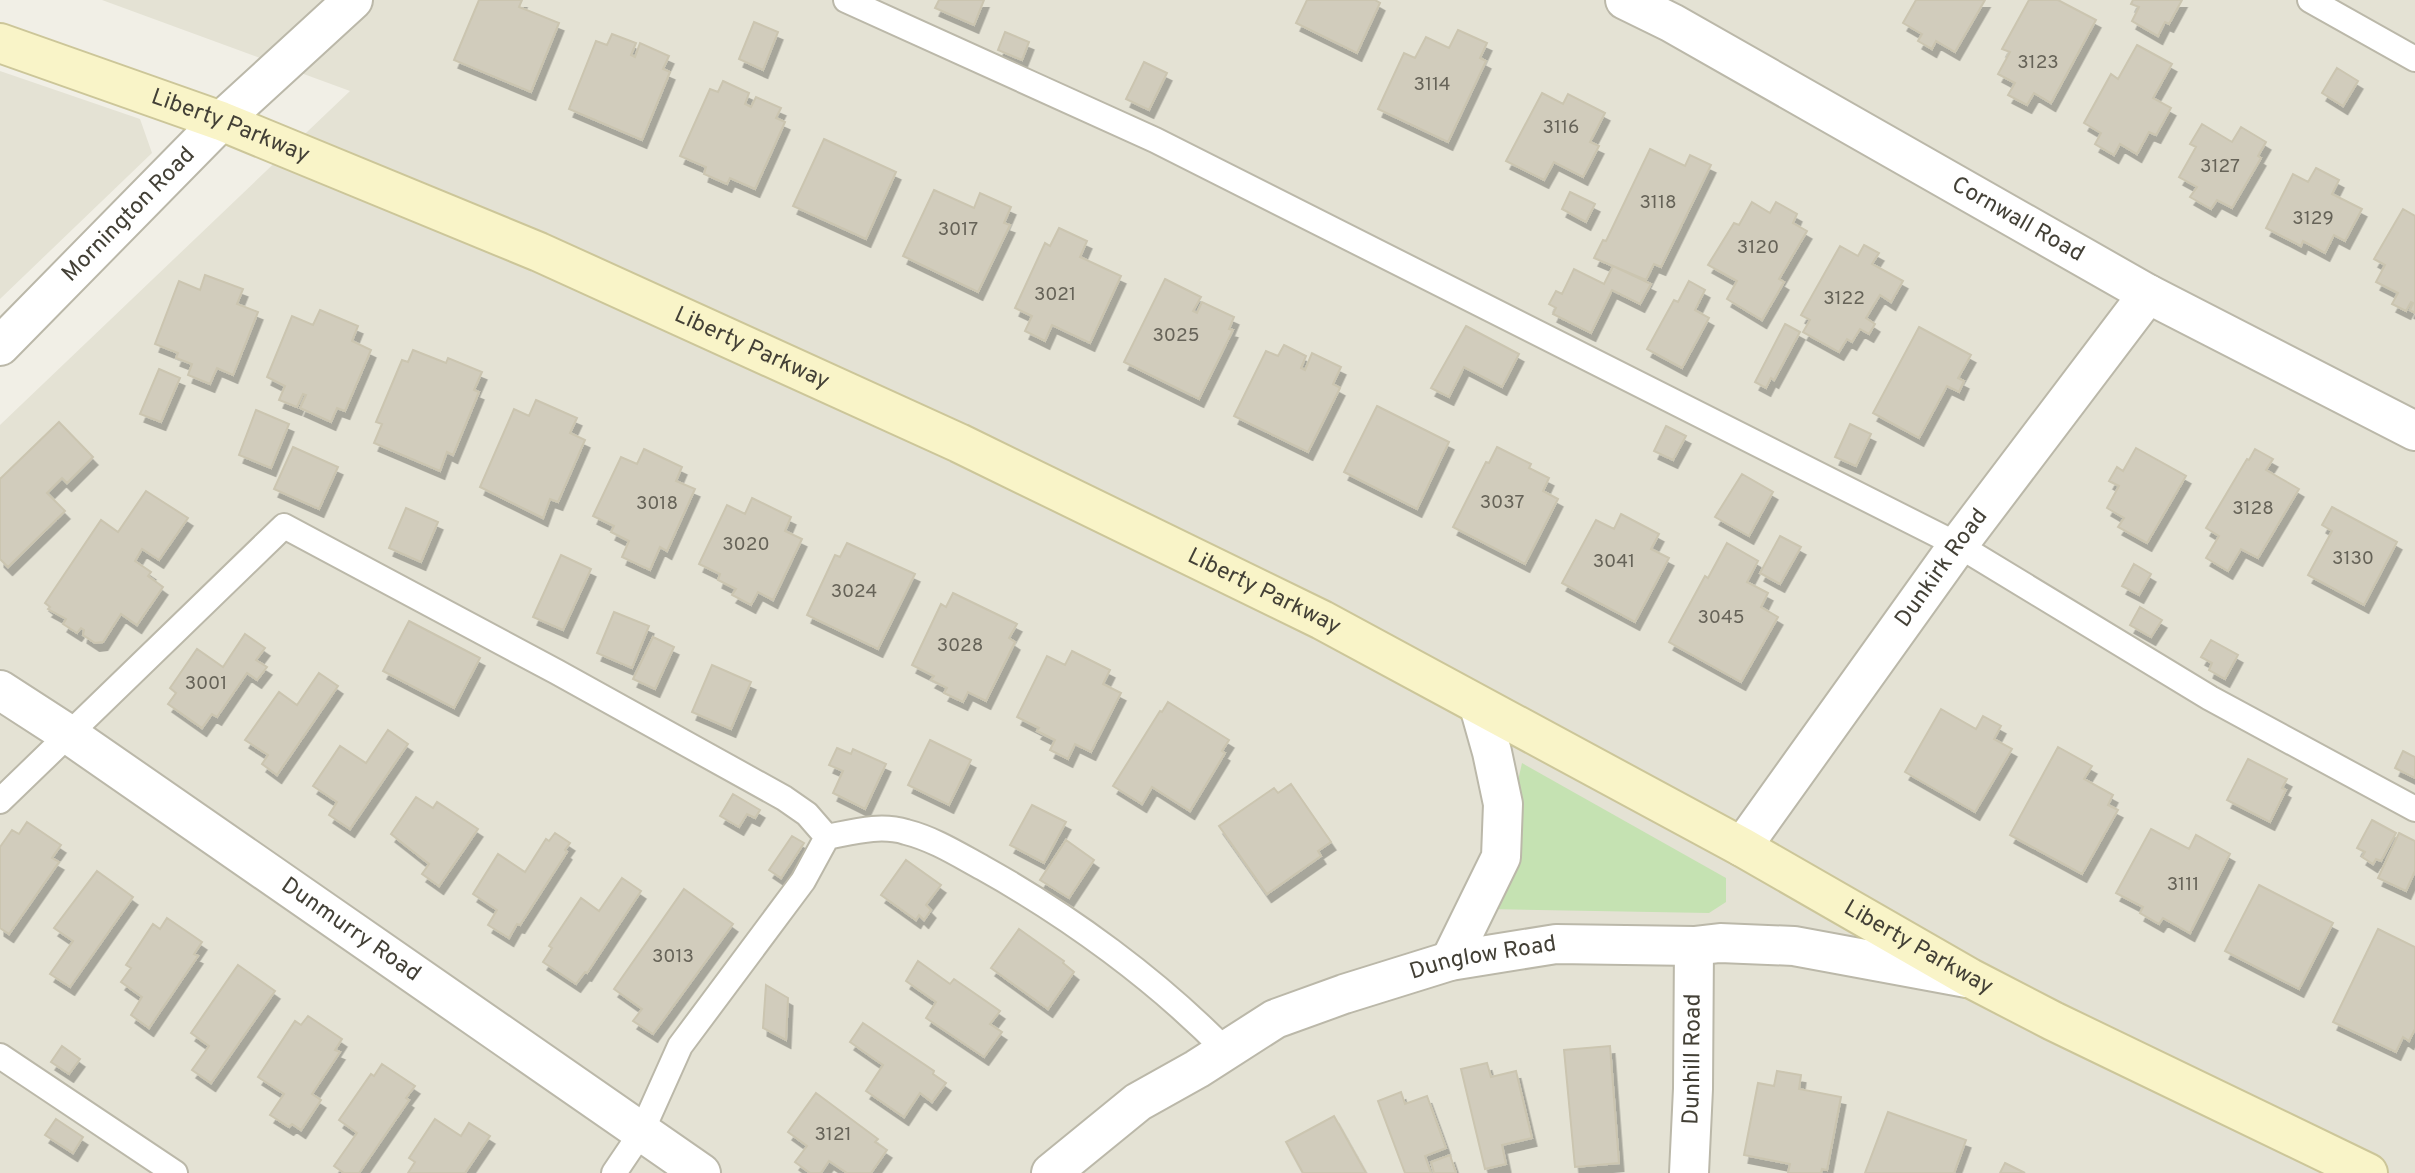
<svg xmlns="http://www.w3.org/2000/svg" width="2415" height="1173" font-family="Overpass,sans-serif">
<style>
.residential{fill:#e4e2d4}
.green{fill:#c5e2b2}
.building{fill:#d1ccbc;stroke:#cbc5b0;stroke-width:2;filter:url(#shadow)}
.lines{fill:none;stroke-linecap:round;stroke-linejoin:round}
.lane-casing{stroke:#bbb8a9;stroke-width:28}
.street-casing{stroke:#bbb8a9;stroke-width:42}
.secondary-casing{stroke:#ccc699;stroke-width:42}
.lane{stroke:#fff;stroke-width:24}
.street{stroke:#fff;stroke-width:38}
.secondary{stroke:#f9f4c8;stroke-width:38}
.labels{text-anchor:middle;dominant-baseline:central;stroke-width:6;stroke-linejoin:round;paint-order:stroke}
.number-label{font-size:19px;fill:#666358}
.street-label{font-size:23px;fill:#434036;stroke:#fff}
</style>
<defs>
<filter id="shadow"><feDropShadow dx="4.5" dy="8" stdDeviation="0" flood-color="#0004"/></filter>
</defs>
<rect width="100%" height="100%" fill="#f1efe6"/>
<path class="residential" d="M102,0H2415V1173H0V425L350,91Z
M0,71L140,119L152,153L0,299Z"/>
<path class="green" d="M1522,763L1726,878V902L1709,913L1489,909Z"/>
<path class="building" d="M479,0H522L519,7L559,23L531,92L454,60Z
M939,0H984L974,25L935,8Z
M1307,0H1375L1380,3L1357,53L1296,23Z
M1916,0H1985L1955,52L1936,41L1932,49L1918,41L1922,34L1903,23Z
M2029,0H2058L2096,20L2051,103L2034,93L2027,105L2008,95L2015,83L1998,74L2010,52L2002,49Z
M2133,0H2182L2169,24L2165,22L2158,36L2132,21L2139,7L2131,4Z
M754,22L778,32L763,70L739,59Z
M1458,30L1487,43L1480,58L1486,61L1448,142L1378,109L1404,53L1415,58L1426,37L1449,48Z
M1005,32L1029,42L1022,60L998,50Z
M612,34L636,43L631,55L635,57L640,43L669,56L663,69L670,72L642,140L569,109L596,41L607,45Z
M2137,45L2172,64L2153,98L2171,108L2156,135L2149,132L2137,154L2120,144L2114,155L2095,144L2101,133L2084,123L2111,74L2118,79Z
M1144,62L1167,73L1149,110L1126,99Z
M2337,68L2358,81L2343,106L2322,93Z
M723,81L749,93L745,104L751,107L756,97L781,108L776,118L785,122L755,189L730,178L727,184L704,174L706,167L680,156L710,89L718,92Z
M1542,93L1563,104L1568,94L1605,113L1590,142L1599,146L1583,177L1554,162L1544,180L1506,161Z
M2202,124L2232,142L2241,127L2266,142L2258,156L2261,158L2232,208L2217,200L2211,209L2190,197L2197,187L2179,177L2196,147L2190,144Z
M824,139L896,172L866,239L793,206Z
M1650,149L1685,166L1690,155L1711,165L1661,267L1654,264L1646,280L1594,258L1603,240L1606,241Z
M2316,168L2339,180L2332,194L2362,209L2345,241L2334,235L2325,253L2303,241L2301,246L2266,228L2293,174L2308,182Z
M934,190L974,208L980,193L1011,207L1004,223L1010,225L978,292L903,256Z
M1570,192L1595,204L1586,222L1562,209Z
M1752,202L1770,213L1776,202L1797,214L1793,223L1807,231L1779,279L1784,282L1762,320L1727,299L1737,281L1708,265L1734,223L1739,225Z
M2403,209L2415,216V313L2410,310L2413,303L2411,302L2406,311L2392,304L2398,293L2376,282L2385,265L2374,259Z
M1059,228L1087,241L1080,257L1121,276L1090,343L1052,325L1045,341L1025,331L1032,316L1015,308L1045,243L1050,246Z
M1864,245L1879,253L1872,264L1903,281L1891,302L1880,295L1866,318L1875,324L1869,334L1860,329L1852,342L1847,339L1839,352L1803,332L1810,320L1801,315L1840,246L1858,256Z
M1613,266L1651,284L1640,304L1612,290L1591,333L1553,314L1556,308L1549,304L1556,291L1562,294L1574,269L1604,284Z
M205,275L243,289L237,304L258,312L233,375L217,368L210,384L188,375L192,364L176,358L178,353L155,344L179,281L200,290Z
M1165,279L1201,297L1193,311L1197,313L1202,302L1234,317L1229,329L1233,330L1199,399L1124,362Z
M1689,281L1705,290L1695,310L1709,318L1682,368L1647,349L1674,300L1678,302Z
M320,310L358,326L352,341L371,350L345,411L337,408L331,422L300,408L306,395L303,394L297,407L279,400L285,386L267,377L292,316L313,325Z
M1785,324L1800,332L1774,380L1771,378L1766,388L1755,382Z
M1466,326L1519,354L1502,387L1464,367L1449,397L1431,388Z
M1919,327L1971,355L1958,378L1964,381L1959,392L1947,386L1919,438L1873,413Z
M1284,345L1306,356L1301,368L1305,370L1312,353L1341,367L1333,384L1340,388L1308,452L1234,416L1266,351L1278,356Z
M413,350L446,363L448,358L482,372L474,390L479,392L453,455L447,452L440,471L374,443L382,424L376,422L402,360L408,362Z
M159,369L180,378L161,422L140,414Z
M536,400L577,418L570,433L585,440L558,502L550,499L543,518L480,487L514,409L529,416Z
M1377,406L1449,442L1417,509L1344,472Z
M256,410L289,424L271,468L239,455Z
M59,422L93,457L67,483L62,478L47,493L65,511L8,567L0,559V479Z
M1850,424L1871,434L1856,466L1835,457Z
M1666,426L1686,436L1673,460L1654,451Z
M293,447L338,467L319,509L274,489Z
M1497,447L1531,464L1529,468L1549,478L1543,491L1558,499L1525,564L1453,527L1486,462L1489,463Z
M2136,448L2186,476L2147,543L2118,527L2124,518L2107,508L2119,486L2109,481L2117,467L2123,471Z
M644,449L682,467L676,481L695,489L667,551L660,547L650,570L622,557L629,541L611,532L614,526L593,516L621,457L637,464Z
M2255,449L2273,459L2266,470L2299,489L2258,558L2241,549L2228,571L2206,558L2219,536L2206,528L2247,459L2249,460Z
M1742,474L1773,492L1749,536L1715,517Z
M146,491L188,518L159,560L142,549L135,561L151,572L148,576L163,587L137,625L121,614L103,642L95,643L83,635L84,630L81,628L77,633L63,624L66,619L48,609L50,607L45,603L101,520L118,532Z
M752,498L791,517L785,531L802,539L773,600L758,592L751,605L732,595L736,589L718,580L720,574L699,564L727,505L745,514Z
M2332,507L2397,542L2364,605L2308,575L2332,531L2322,525Z
M406,508L438,522L421,562L389,548Z
M1621,514L1659,534L1651,549L1669,558L1635,622L1562,583L1596,520L1614,529Z
M1780,536L1801,547L1780,584L1760,573Z
M847,543L915,574L878,649L807,615L835,555L840,557Z
M1727,543L1758,561L1747,582L1768,593L1761,607L1778,617L1741,682L1669,642L1705,576L1708,578Z
M561,555L591,569L563,630L533,617Z
M2134,564L2151,574L2139,595L2122,586Z
M953,593L1017,624L1009,638L1015,642L986,701L968,692L963,702L944,693L947,688L931,680L934,676L912,665L941,604L946,607Z
M2140,607L2162,620L2151,637L2130,625Z
M614,612L649,626L632,668L597,653Z
M409,621L480,658L454,708L383,671Z
M245,634L265,648L256,660L267,667L257,680L247,673L217,717L212,714L202,728L168,704L176,693L170,688L197,649L223,667Z
M653,637L674,647L655,689L633,679Z
M2211,640L2238,655L2225,679L2209,670L2212,663L2201,657Z
M1072,651L1110,670L1103,684L1121,693L1091,752L1075,744L1068,759L1050,750L1055,740L1037,731L1039,728L1017,717L1047,656L1065,665Z
M712,665L751,682L731,729L692,712Z
M319,673L338,686L277,775L262,764L268,755L245,740L279,692L297,705Z
M1168,702L1229,740L1222,751L1225,753L1190,811L1152,787L1142,804L1113,786L1160,711L1162,712Z
M1941,709L1976,729L1983,716L2001,726L1994,739L2012,749L1975,812L1905,772Z
M388,730L408,744L350,829L329,815L337,802L313,786L340,746L366,763Z
M930,740L971,760L949,805L908,785Z
M2058,747L2092,766L2084,779L2113,795L2108,805L2118,810L2082,874L2010,835Z
M837,748L851,754L853,749L886,764L865,809L833,793L843,771L829,765Z
M2403,751L2415,757V778L2395,768Z
M2248,759L2287,779L2282,788L2286,790L2270,822L2227,800Z
M1291,784L1331,842L1318,851L1321,856L1267,894L1219,826L1274,788L1278,793Z
M733,794L760,810L755,818L747,814L739,827L720,816Z
M416,797L433,808L437,802L478,829L439,886L422,874L429,864L391,834Z
M1032,805L1066,822L1044,863L1010,845Z
M2372,820L2396,833L2381,861L2376,859L2373,864L2362,857L2365,852L2357,848Z
M27,822L61,845L52,858L59,862L9,934L0,928V847L12,830L19,834Z
M2151,829L2189,849L2196,835L2230,854L2190,933L2163,918L2159,924L2140,913L2143,907L2116,893Z
M555,833L570,843L565,850L567,852L520,925L517,924L509,938L488,925L497,910L473,894L498,854L525,872L546,839L549,841Z
M2399,833L2415,841V871L2406,891L2378,878Z
M792,836L804,843L781,878L769,870Z
M1066,840L1094,860L1069,898L1040,880Z
M906,860L941,885L926,905L931,910L924,920L919,915L916,920L881,895Z
M97,871L133,897L70,987L50,974L73,941L54,928Z
M622,878L641,891L587,973L585,972L576,984L543,962L552,948L549,946L581,898L599,911Z
M2259,885L2333,923L2299,989L2225,951Z
M684,889L733,924L653,1034L633,1021L642,1009L614,989Z
M167,918L202,942L194,954L198,956L149,1028L131,1015L142,997L121,982L131,968L126,965L153,924L160,929Z
M1019,929L1064,961L1063,963L1074,972L1048,1009L991,968Z
M2378,929L2415,947V1029L2409,1041L2403,1037L2396,1052L2333,1022Z
M918,961L950,984L954,979L1000,1011L990,1024L1002,1032L984,1057L926,1018L936,1002L906,981Z
M238,965L275,991L211,1083L192,1070L209,1046L191,1033Z
M766,985L788,998L786,1040L763,1028Z
M308,1016L342,1039L335,1050L340,1052L312,1094L321,1100L301,1130L292,1124L289,1127L270,1115L284,1094L258,1077L295,1021L301,1025Z
M863,1023L934,1071L933,1074L946,1083L932,1102L920,1093L904,1117L866,1091L883,1065L850,1042Z
M62,1046L80,1059L69,1074L51,1062Z
M1610,1046L1619,1163L1575,1167L1564,1050Z
M1487,1063L1491,1077L1516,1071L1532,1138L1502,1145L1506,1164L1485,1169L1461,1069Z
M382,1064L415,1086L406,1098L409,1100L359,1173H344L334,1166L357,1133L339,1120L371,1074L374,1076Z
M1777,1071L1801,1075L1799,1089L1841,1097L1827,1170L1822,1169L1821,1173H1788L1790,1164L1744,1155L1758,1083L1774,1086Z
M1401,1092L1405,1104L1427,1096L1446,1148L1425,1156L1431,1173H1405L1378,1101Z
M816,1093L878,1139L875,1142L887,1150L871,1173H847L829,1161L821,1173H810L795,1162L807,1146L788,1132Z
M1888,1112L1966,1140L1954,1173H1865Z
M1334,1116L1366,1173H1303L1286,1142Z
M56,1119L83,1137L73,1153L45,1135Z
M435,1119L461,1136L469,1123L490,1136L465,1173H408L415,1162L409,1158Z
M1450,1155L1456,1173H1434L1431,1162Z
M2005,1163L2025,1173H2000Z"/>
<g class="lines">
<defs>
<path id="lane" d="M846,0L1155,140L1958,545L2210,698L2415,809
M2310,0L2415,59
M0,801L284,526L557,672L784,798L807,814L827,837
M0,1056L175,1173
M614,1173L641,1133L680,1046L803,881L827,837C853,832 880,824 906,832C934,839 959,855 983,868C1069,916 1157,980 1226,1051"/>
<g id="street">
<path id="s1" d="M1625,0L1672,23L2148,294L2415,431"/>
<path id="s2" d="M0,346L221,121L353,0"/>
<path id="s3" d="M0,690L68,734L701,1173"/>
<path id="s4" d="M1742,847L1958,545L2148,294"/>
<path d="M1450,961L1501,857L1503,804L1492,752L1479,706"/>
<path id="s5" d="M1051,1173L1138,1102L1197,1069L1275,1019L1344,994L1450,961L1556,944L1694,946L1720,943L1794,946L1967,978"/>
<path id="s6" d="M1689,1173L1693,1089L1694,946"/>
</g>
<g id="secondary">
<path id="s7" d="M0,43L221,121L539,252L959,443L1322,620L1742,847L1970,978L2053,1021L2368,1173"/>
</g>
</defs>
<use href="#lane" class="lane-casing"/>
<use href="#street" class="street-casing"/>
<use href="#secondary" class="secondary-casing"/>
<use href="#lane" class="lane"/>
<use href="#street" class="street"/>
<use href="#secondary" class="secondary"/>
</g>
<g class="labels">
<g class="number-label">
<text x="2038" y="63">3123</text>
<text x="1432" y="85">3114</text>
<text x="1561" y="128">3116</text>
<text x="2220" y="167">3127</text>
<text x="1658" y="203">3118</text>
<text x="2313" y="219">3129</text>
<text x="958" y="230">3017</text>
<text x="1758" y="248">3120</text>
<text x="1055" y="295">3021</text>
<text x="1844" y="299">3122</text>
<text x="1176" y="336">3025</text>
<text x="1502" y="503">3037</text>
<text x="657" y="504">3018</text>
<text x="2253" y="509">3128</text>
<text x="746" y="545">3020</text>
<text x="2353" y="559">3130</text>
<text x="1614" y="562">3041</text>
<text x="854" y="592">3024</text>
<text x="1721" y="618">3045</text>
<text x="960" y="646">3028</text>
<text x="206" y="684">3001</text>
<text x="2183" y="885">3111</text>
<text x="673" y="957">3013</text>
<text x="833" y="1135">3121</text>
</g>
<g class="street-label">
<text stroke="none"><textPath href="#s7" startOffset="245">Liberty Parkway</textPath></text>
<text stroke="none"><textPath href="#s2" startOffset="184">Mornington Road</textPath></text>
<text stroke="none"><textPath href="#s1" startOffset="450">Cornwall Road</textPath></text>
<text stroke="none"><textPath href="#s7" startOffset="812">Liberty Parkway</textPath></text>
<text stroke="none"><textPath href="#s4" startOffset="343">Dunkirk Road</textPath></text>
<text stroke="none"><textPath href="#s7" startOffset="1379">Liberty Parkway</textPath></text>
<text stroke="none"><textPath href="#s3" startOffset="425">Dunmurry Road</textPath></text>
<text stroke="none"><textPath href="#s7" startOffset="2124">Liberty Parkway</textPath></text>
<text stroke="none"><textPath href="#s5" startOffset="490">Dunglow Road</textPath></text>
<text stroke="none"><textPath href="#s6" startOffset="114">Dunhill Road</textPath></text>
</g>
</g>
</svg>
